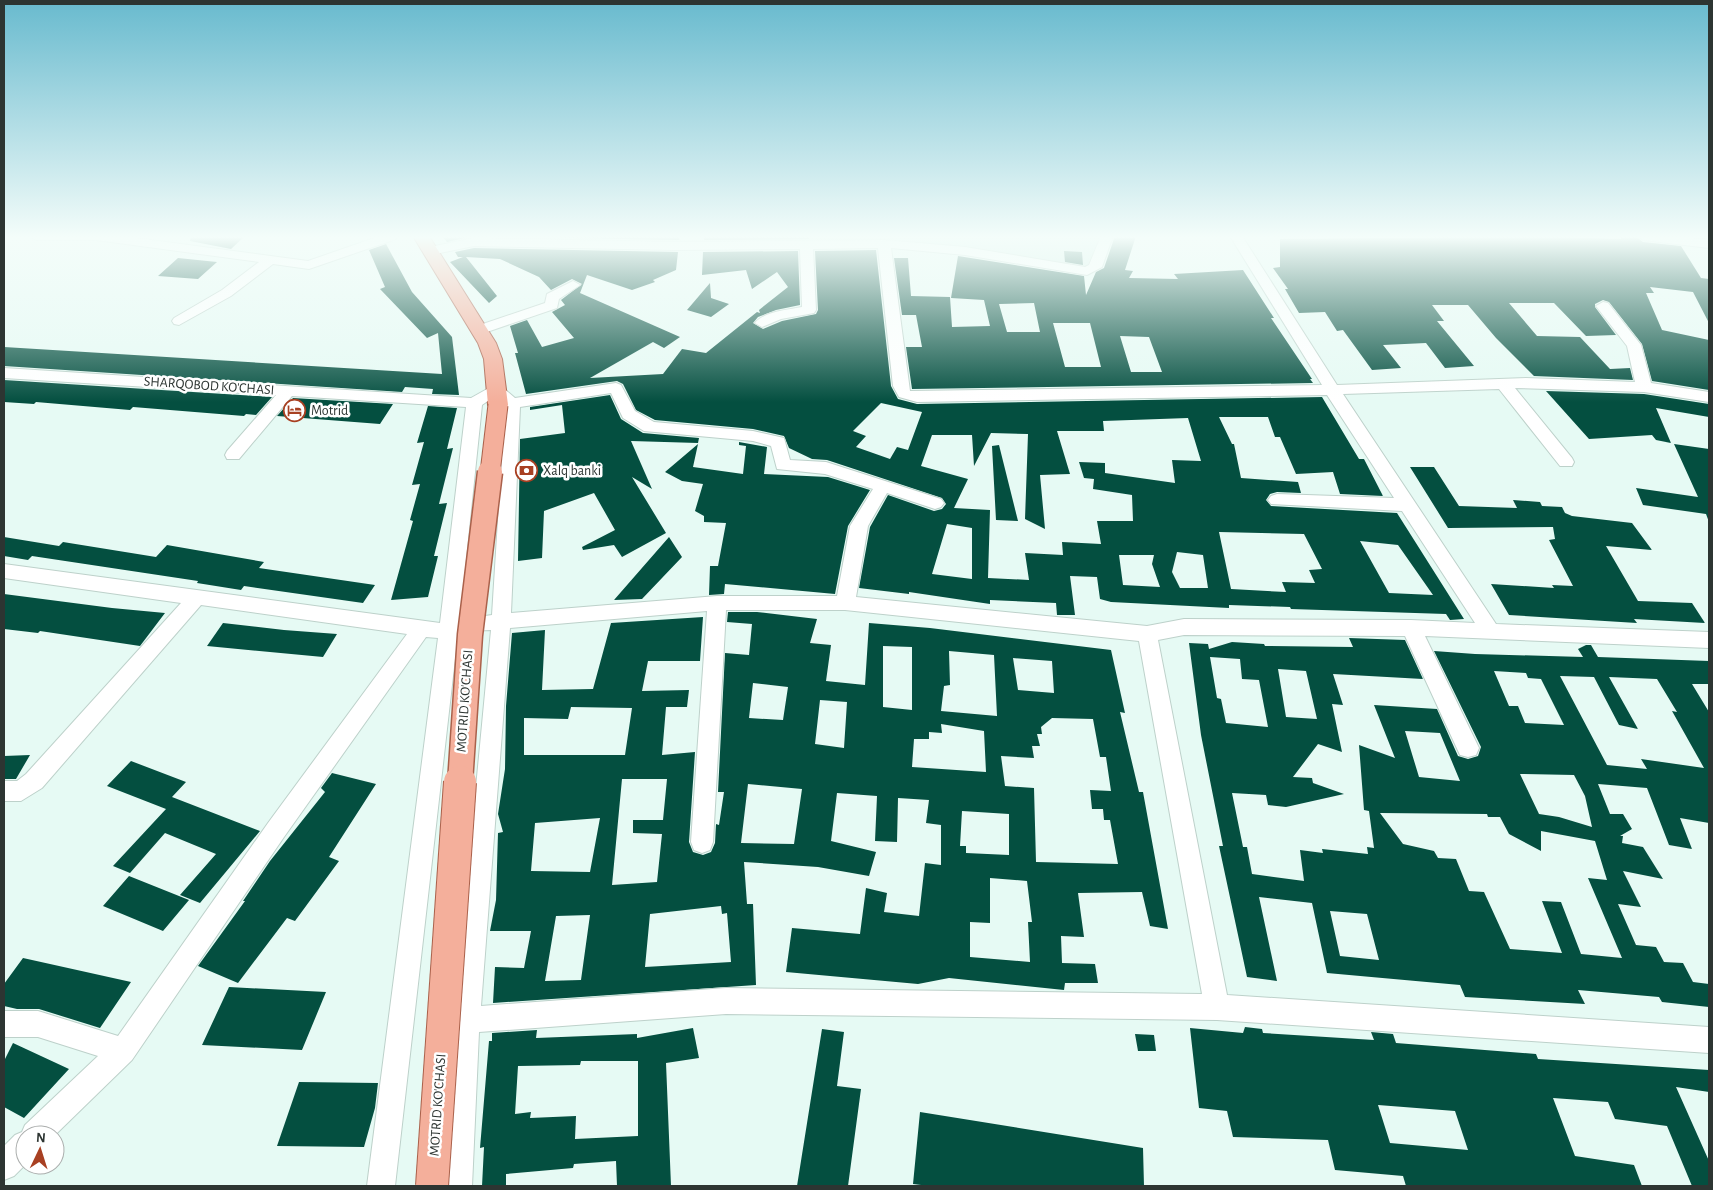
<svg xmlns="http://www.w3.org/2000/svg" width="1713" height="1190" font-family="'Alegreya Sans',sans-serif">
<style>
.built{fill:#d1ede5}
.building{fill:#044f40;fill-rule:evenodd}
.lines{fill:none;stroke-linecap:round;stroke-linejoin:round}
.minor-casing{stroke:#bdd1ca;stroke-width:2}
.major-casing{stroke:#aa614b;stroke-width:2}
.minor{fill:#fff;fill-rule:evenodd}
.major{fill:#f4af9b;fill-rule:evenodd}
.major-bridge-far2-casing{stroke:#aa614b;stroke-width:21;stroke-linecap:butt}
.major-bridge-far1-casing{stroke:#aa614b;stroke-width:27;stroke-linecap:butt}
.major-bridge-casing{stroke:#aa614b;stroke-width:34;stroke-linecap:butt}
.major-bridge-far2{stroke:#f4af9b;stroke-width:19}
.major-bridge-far1{stroke:#f4af9b;stroke-width:24}
.major-bridge{stroke:#f4af9b;stroke-width:32}
.labels{text-anchor:middle;dominant-baseline:central;stroke-width:5;stroke-linejoin:round;paint-order:stroke}
.street-label{font-size:14px;fill:#2d3532;stroke:#fff}
.poi-label{font-size:14px;fill:#2d3532;stroke:#fff;text-anchor:start}
</style>
<rect width="100%" height="100%" fill="#e6faf4"/>
<path class="built" d="M776,236H1100L1086,269L1051,261L873,243L774,244Z"/>
<path class="building" d="M191,236H245L231,249L190,241Z
M442,236H680L679,240H674L474,236L447,242Z
M704,236H809V239L704,240Z
M1115,236H1136L1125,270L1133,271L1129,278L1178,279L1174,274L1243,270L1274,318H1271L1312,379H1310L1313,383L912,389L906,347H922L916,315H902L894,258H908L911,296L950,297L952,327L990,326L984,300L951,298L958,256L1084,276L1086,295L1096,272L1104,268ZM1034,303L1040,332H1007L999,304ZM1053,323H1090L1101,367H1065ZM1120,336L1149,337L1162,372H1131Z
M1536,236L1621,239V236H1635L1643,242L1681,246L1701,278L1709,279V323L1693,292L1650,287L1654,293H1646L1662,330L1709,340V390L1652,381L1642,344L1609,302L1603,300L1595,304V307L1616,335L1586,336L1554,303H1509L1537,336L1580,337L1610,369L1630,368L1633,380L1534,376L1496,338L1468,305H1432L1444,321H1437L1474,366L1445,368L1426,343L1383,345L1401,368L1372,370L1343,330L1337,331L1325,312L1299,313L1285,289H1288L1273,268L1280,267V239Z
M386,244L412,292L452,337L459,395L432,394L433,389L405,387L402,392L4,366V347L442,374L438,333L427,338L380,289L385,287L369,250Z
M474,248L678,252L676,270L653,280L655,282L632,290L587,275L580,293L680,337L664,348L653,342L590,378L663,374L682,349L706,353L757,312L760,313L759,310L788,287L777,272L752,289L746,270L702,275L703,252L798,251L800,305L776,310L758,317L753,323L763,329L782,321L816,314L818,310L815,251L876,250L891,386L898,399L917,404L1322,397L1359,459H1364L1383,496L1340,494L1333,472L1296,474L1280,437H1275L1268,417H1219L1232,444H1234L1241,478L1298,482L1301,493L1277,492L1270,494L1266,500L1271,506L1397,513L1464,619L1450,620L1446,614L1291,609L1290,607L1229,605V608L1111,602L1100,599L1097,577L1070,576L1075,615H1057L1056,603L990,600V604L909,592V594L859,588L870,527L888,495L934,511L942,509L946,504L942,498L827,460L812,459L789,448L784,436L753,429L655,420L636,410L623,384L617,381L526,394L515,353H518L510,326L527,320L542,347L574,338L552,312L565,305L561,300L582,284L572,279L551,290L539,277L500,259L466,257L497,296L489,303L450,262L463,257H458L455,252ZM881,403L922,412L908,450L897,447L890,459L856,447L866,436L853,431ZM1188,418L1201,461L1172,460L1175,483L1105,473V463L1079,462L1084,478L1094,479L1093,489L1132,495L1133,521H1097L1101,544L1062,542L1063,555L1025,553L1029,580L988,578L990,510L954,508L968,479L921,466L932,435H972L974,466L991,433L1028,434L1025,519L1045,529L1040,475L1070,474L1057,431H1104L1103,421ZM947,524L972,528V579L932,574ZM1219,532L1304,534L1322,569L1309,570L1315,583L1282,582L1286,592L1231,589ZM1360,541L1398,545L1433,595L1389,593ZM1177,552L1203,555L1208,588H1180L1172,572ZM1119,555H1154L1152,564L1160,587L1123,585Z
M1064,251L1082,252L1083,265L1065,262Z
M178,258L217,262L198,279L158,276Z
M710,283L711,298L729,304L711,317L687,310Z
M4,380L272,397L256,415L246,414L244,416L133,407L130,410L36,402L34,404L4,402Z
M1546,391L1644,394L1709,404V417L1656,408L1671,443L1656,440L1652,435L1589,439Z
M610,395L621,419L643,433L699,438L698,443L631,441L652,489L632,477L666,533L622,557L614,545L583,550L582,547L615,530L594,493L544,511L542,558L518,561L520,439L565,433L562,405L530,410V407Z
M293,398L393,404L380,424L277,416Z
M428,406L457,408L447,449L453,448L439,504L447,503L434,556H438L428,597L391,600L413,521L410,520L420,484L412,485L424,442L417,443Z
M739,442L767,447L764,474L828,477L870,490L848,526L835,594L725,584L724,594L709,595L710,566H718L726,523L704,522V516L695,511L703,484L682,481L665,472L698,444L693,467L743,474L746,446L739,445Z
M1674,444L1709,449V522L1706,514L1643,505L1636,488L1698,497Z
M999,445L1018,521L996,520L992,446Z
M1410,467H1434L1459,506L1517,508L1513,500L1540,502L1542,506L1562,507L1565,513L1572,516L1632,523L1652,550L1606,546L1638,601L1692,603L1705,623L1634,619L1637,623L1509,615L1491,584L1554,588L1552,585L1573,586L1549,540L1555,539L1553,527L1448,528Z
M4,537L59,546L63,542L156,557L167,545L264,562L259,568L375,585L363,603L244,586L241,590L197,583L198,581L32,556L28,560L4,556Z
M669,537L682,557L642,599L614,600Z
M4,594L112,608L165,613L140,646L40,631L38,633L4,629Z
M728,612H757L817,619L810,643L831,645L826,681L865,685L869,623L930,628L1111,650L1125,713L1120,712L1139,792H1143L1168,929L1150,926L1142,892L1078,893L1084,937L1061,936L1062,963L1095,964L1098,983H1065L1064,990L949,978L918,984L786,972L792,928L860,934L866,888L887,893L884,912L919,916L925,863L941,865V825L926,823L929,800L898,798L897,842L875,841L877,796L837,793L831,841L876,852L869,876L818,867L744,862L747,904H753L756,985L493,1003L495,967L524,968L531,931H490L496,900L498,833L503,832L498,814L505,769L506,706L512,633L545,630L542,690L593,689L611,623L703,617L700,661H648L642,691L689,690L687,707H666L662,755L695,752L689,842L693,852L703,855L711,852L715,843L716,824L719,825L724,792H718L725,653L749,655L752,624L727,622ZM883,646L912,647V710L883,707ZM949,651L994,655L997,716L941,711L944,686L950,685ZM1013,658L1052,661L1054,693L1018,690ZM753,683L788,687L783,720L749,718ZM820,700L847,702L844,748L815,744ZM571,707L632,708L625,755H524V718L568,719ZM1052,718L1093,719L1100,757H1106L1111,791L1090,790L1092,809H1103L1104,820H1110L1118,864L1036,862L1034,788L1005,786L1001,756L1034,758L1032,746H1040L1037,734H1042L1041,727ZM941,724L984,731L986,772L912,767L914,739H929V732L942,733ZM622,779H667L663,820H633V833L662,834L657,882L612,885ZM748,784L802,789L794,844L741,843ZM962,811L1009,814V855L966,853V846H960ZM600,818L590,872L531,871L535,823ZM990,878L1027,881L1032,922H1028L1030,962L970,957V922L990,923ZM721,906L722,914L727,913L731,962L645,967L650,914ZM590,915L581,980L545,981L556,916Z
M223,623L284,630L337,634L323,657L207,646Z
M1349,638L1405,640L1423,679L1333,674L1343,705L1332,704L1342,752L1318,744L1293,777L1312,778L1313,783L1344,794L1286,807L1268,805L1266,795L1232,793L1243,847H1247L1252,874L1304,881L1300,850L1323,853L1322,849L1368,854L1367,847L1374,848L1369,811L1364,810L1359,745L1395,758L1374,705L1437,709L1458,756L1468,759L1478,756L1481,747L1434,651L1475,654L1583,657L1578,649L1586,645H1591L1598,657L1709,661V684H1692L1709,712V823L1680,818L1692,849L1669,845L1647,788L1598,784L1610,814H1623L1632,829L1620,836H1623L1622,843L1643,847L1663,879L1623,871L1641,907L1618,904L1636,945L1656,947L1664,962L1683,963L1693,982L1709,984V1007L1662,1002L1659,997L1578,990L1585,1004L1465,997L1460,985L1327,973L1312,903L1259,897L1277,981L1247,977L1219,846H1223L1201,735L1189,643L1208,644L1209,649L1232,642L1264,644L1265,646L1353,647ZM1210,657L1240,659L1242,679L1259,680L1268,727L1226,723L1221,699L1217,698ZM1278,669L1306,671L1317,719L1286,717ZM1494,671L1526,673L1528,678L1541,679L1564,725L1525,723L1518,706H1509ZM1560,676L1594,677L1619,725L1638,729L1609,677L1657,679L1677,712L1672,711L1704,768L1641,759L1647,769L1607,765ZM1405,731L1440,733L1460,781L1419,777ZM1520,774L1574,775L1585,796L1592,827L1559,817L1539,814ZM1380,813L1487,814L1488,817H1500L1509,834L1541,851V831L1595,841L1607,880L1588,878L1622,958L1581,954L1561,902L1542,901L1562,953L1510,949L1484,892L1469,891L1456,859L1438,858L1434,851L1403,844ZM1330,911L1367,914L1379,960L1340,956Z
M30,755L16,779H4V756Z
M131,761L186,782L172,797L260,831L200,903L180,895L216,854L165,833L130,873L113,866L166,809L107,786Z
M332,773L376,784L329,857L339,861L295,921L287,918L238,983L198,966L245,901H243L270,861L325,792L321,788Z
M129,876L189,900L163,931L103,906Z
M23,958L131,982L100,1028L39,1009H17L4,1006V984Z
M229,987L326,992L302,1050L202,1045Z
M1245,1027L1262,1029L1263,1033L1374,1040L1371,1032L1393,1034L1396,1043L1536,1054L1538,1059L1709,1070V1092L1676,1087L1709,1161V1186H1692L1667,1126L1615,1119L1608,1102L1553,1098L1575,1156L1634,1165L1642,1186H1406L1403,1176L1335,1170L1328,1140L1233,1137L1227,1111L1199,1108L1190,1028L1243,1033ZM1378,1105L1455,1111L1468,1150L1390,1143Z
M693,1028L699,1058L666,1063L671,1186H617L616,1161L574,1164L573,1168L506,1174V1186H482L484,1147L480,1148L489,1041H492V1033L537,1030L536,1038L637,1034V1038ZM581,1061H638V1136L575,1139L576,1116L530,1118L531,1112L515,1114L518,1066L580,1065Z
M822,1029L844,1032L837,1086L861,1089L848,1186H797Z
M1135,1034L1154,1035L1156,1051H1138Z
M13,1043L69,1069L24,1118L4,1107V1061Z
M299,1082L378,1083L375,1108L364,1147L277,1146Z
M920,1112L1143,1148L1144,1186H929L913,1184Z"/>
<g class="lines">
<defs>
<path id="minor" d="M30,236H121L308,261L380,236H397L396,239L309,269L273,264L231,296L179,325L174,324L172,321L174,318L222,290L259,262L96,240H36Z
M1101,236H1113L1102,267L1087,275L965,255L891,248L910,391L1322,385L1230,236H1242L1337,385L1526,378L1635,382L1627,346L1596,306L1603,302L1608,303L1641,345L1651,383L1709,392V402L1644,392L1515,388L1572,458L1574,462L1572,466H1560L1499,389L1343,394L1496,624L1709,632V648L1425,636L1479,748L1476,755L1468,757L1460,755L1405,636L1184,635L1158,640L1227,995L1709,1027V1053L1217,1020L726,1014L479,1032L472,1186H444L453,1033L446,1030L442,1021L446,1012L455,1008L491,630L469,631L471,634L468,639L457,641L395,1186H367L438,638L426,637L284,837L132,1060L55,1135H25V1165L14,1176L4,1180V1146L15,1135L22,1132L25,1125L98,1056L38,1037H4V1011H38L118,1036L268,823L407,634L201,605L42,788L21,801H4V781H17L26,774L181,603L4,578V564L440,623L466,407L292,396L239,459H227L225,455L227,451L276,395L4,378V368L471,398L496,384L501,386L515,398L616,383L621,385L635,411L654,422L753,431L784,438L790,460L826,462L941,499L944,503L941,507L935,509L887,493L868,526L856,597L1147,626L1184,619L1411,620L1475,623L1402,511L1271,504L1268,500L1271,496L1277,494L1394,498L1327,395L917,402L899,397L893,386L878,248L813,249L816,310L814,313L781,319L762,327L755,323C765,311 787,310 802,307L800,249L674,250L474,246L430,255L424,251L425,248L474,238L674,242L884,240L965,247L1085,267L1089,265ZM611,393L623,418L644,431L753,441L771,446L777,469L825,474L873,489L850,526L837,596H717L511,613L520,407ZM495,396L505,405V409L492,615L464,619L461,624L463,627L459,626L482,405ZM726,610H845L1139,641L1202,994L726,988L481,1006L510,628L707,611L691,842L694,850L702,853L710,850L713,842Z
M1637,236H1672L1709,240V248L1643,240Z
M573,281L580,285L559,299L557,308L484,333H474L472,330L474,327L545,303L547,294Z"/>
<path id="major" d="M413,236H429L496,343L502,359L508,405L505,409L498,411L491,409L488,405L484,359L478,343Z"/>
</defs>
<use href="#minor" class="minor-casing"/>
<use href="#major" class="major-casing"/>
<use href="#minor" class="minor"/>
<use href="#major" class="major"/>
<defs>
<path id="major-bridge-far2" d="M490,473L498,405"/>
<path id="major-bridge-far1" d="M460,783L470,635L490,472"/>
<path id="major-bridge" d="M432,1186L460,782"/>
</defs>
<use href="#major-bridge-far2" class="major-bridge-far2-casing"/>
<use href="#major-bridge-far1" class="major-bridge-far1-casing"/>
<use href="#major-bridge" class="major-bridge-casing"/>
<use href="#major-bridge-far2" class="major-bridge-far2"/>
<use href="#major-bridge-far1" class="major-bridge-far1"/>
<use href="#major-bridge" class="major-bridge"/>
</g>
<linearGradient id="sky" x2="0" y2="1"><stop stop-color="#68bace"/><stop offset="0.59" stop-color="#f4fdfa"/><stop offset="1" stop-color="#f4fdfa" stop-opacity="0"/></linearGradient>
<rect width="1713" height="402" fill="url(#sky)"/>
<defs>
<symbol id="hotel-ring" viewBox="-11 -11 22 22"><circle r="9.5" fill="#fff" stroke="#a84022" stroke-width="1.5"/><path d="M-6-4.5h1.5V1H6V5H4.5V3h-9V5H-6ZM-4 0a1.8 1.8 0 1 1 3.6 0ZM.5 0V-2.5h3Q6-2.5 6 0Z" fill="#a84022"/></symbol>
<symbol id="bank-ring" viewBox="-11 -11 22 22"><circle r="9.5" fill="#fff" stroke="#a84022" stroke-width="1.5"/><path d="M-6-4H6V4H-6ZM0-2.3a2.3 2.3 0 1 0 0 4.6a2.3 2.3 0 1 0 0-4.6Z" fill="#a84022"/></symbol>
</defs>
<g fill-rule="evenodd">
<use href="#hotel-ring" x="282" y="398" width="25" height="25"/>
<use href="#bank-ring" x="514" y="458" width="25" height="25"/>
</g>
<g class="labels">
<g class="street-label">
<text transform="translate(209 386) rotate(4)">SHARQOBOD KO'CHASI</text>
<text transform="translate(465 701) rotate(-86)">MOTRID KO'CHASI</text>
<text transform="translate(438 1105) rotate(-86)">MOTRID KO'CHASI</text>
</g>
<g class="poi-label">
<text x="311" y="411">Motrid</text>
<text x="543" y="471">Xalq banki</text>
</g>
</g>
<rect width="1713" height="1190" fill="none" stroke="#2d3532" stroke-width="10"/>
<g transform="translate(40 1150) rotate(4)"><circle r="24" fill="#ffffff" stroke="#abaead"/>
<path d="M0-4L9 19L0 12L-9 19Z" fill="#a84022"/>
<text y="-8" font-size="14" font-weight="bold" text-anchor="middle" fill="#2d3532">N</text>
</g>
</svg>
